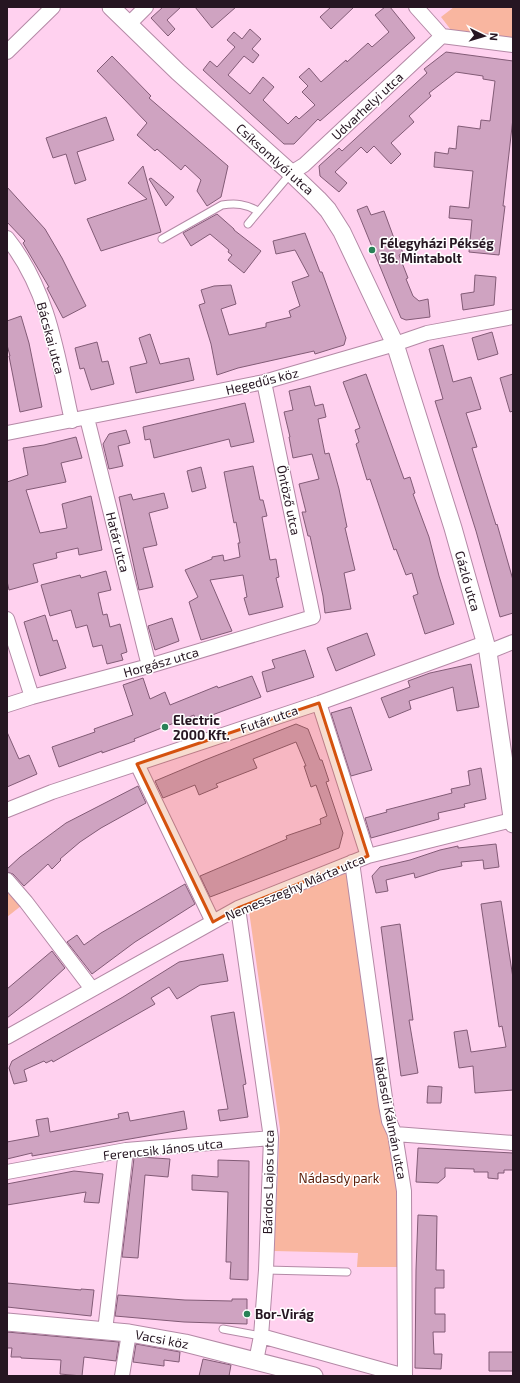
<svg xmlns="http://www.w3.org/2000/svg" width="520" height="1383" font-family="'Exo 2',sans-serif">
<style>
.green{fill:#f9b6a0}
.building{fill:#cfa3c1;stroke:#825b76}
.lines{fill:none;stroke-linecap:round;stroke-linejoin:round}
.service-casing{stroke:#b489a6;stroke-width:9}
.minor-casing{stroke:#b489a6;stroke-width:16}
.tertiary-casing{stroke:#b489a6;stroke-width:19}
.service{stroke:#fff;stroke-width:7}
.minor{stroke:#fff;stroke-width:14}
.tertiary{stroke:#fff;stroke-width:17}
.marked{fill:#d5520e;fill-opacity:0.2;stroke:#d5520e;stroke-width:3;stroke-linejoin:round}
.poi-dot{fill:#288257;stroke:#fff;stroke-width:1.5}
.labels{text-anchor:middle;dominant-baseline:central;stroke-width:3;stroke-linejoin:round;paint-order:stroke}
.street-label{font-size:13px;fill:#261622;stroke:#fff}
.poi-label{font-size:13px;font-weight:bold;fill:#261622;stroke:#fff;text-anchor:start}
.park-label{font-size:13px;fill:#5a1c06;stroke:#fff}
</style>
<rect width="100%" height="100%" fill="#ffd1ef"/>
<path class="green" d="M454,7H513V39L451,30L441,17Z
M346,868L400,1152L398,1267H357L358,1253L274,1251L280,1129L249,911Z
M7,880L26,902L7,917Z"/>
<path class="building" d="M163,7H181L167,20L175,29L168,36L151,18Z
M195,7H236L212,28Z
M331,7H354L331,29L320,17Z
M385,7H390L415,38L320,121L318,119L294,144H284L203,70L210,61L217,67L235,47L227,40L234,32L242,39L250,29L261,39L252,49L259,55L253,63L244,56L228,75L250,94L263,77L274,87L263,100L288,124L296,116L299,119L315,105L302,92L308,86L299,77L309,68L321,82L346,60L347,62L368,43L372,47L389,32L375,15Z
M446,52L513,61V118L503,206H505L499,255L469,252L472,220L449,218L450,206L469,208L473,171L434,167L435,152L448,154L449,148L456,149L458,126L480,129L481,120L490,121L495,81L483,79V76L456,72L429,93L431,96L409,116L414,122L391,143L401,154L391,164L374,146L367,153L361,147L335,172L347,183L339,192L320,176L319,166L339,148L342,151L427,73L424,69Z
M112,56L151,96L149,98L228,166L221,197L207,206L197,191L201,180L185,165L181,170L157,149L155,151L137,135L147,123L97,71Z
M106,117L114,140L77,152L86,180L75,184L66,154L53,158L46,138Z
M143,166L161,232L101,251L87,219L147,199L128,183Z
M151,178L174,197L166,206L149,179Z
M7,187L45,229L62,258L86,306L63,318L47,288L49,287L23,243L25,241L7,222Z
M367,206L371,215L384,211L395,241L398,240L403,253L399,255L408,278L406,279L413,296L419,301L428,299L430,317L406,320L401,318L357,210Z
M217,214L234,229V230L261,251L244,273L228,260L232,255L228,252L229,250L210,234L191,246L183,233Z
M305,233L320,272H322L346,338L344,345L315,354L314,351L238,368L217,375L211,344L199,305L205,303L201,290L214,286L231,285L236,304L221,309L229,335L266,327V323L291,317L289,311L300,306L292,282L309,276L295,250L276,254L273,241Z
M475,275L496,277L494,305L463,310L461,294L474,292Z
M21,316L29,343L42,407L20,412L9,356H10L7,345V321Z
M492,332L498,354L478,360L472,338Z
M150,334L160,364L189,358L194,380L136,393L130,367L147,363L139,338Z
M97,342L102,362L108,361L114,384L91,390L84,368L80,369L75,348Z
M443,345L453,382L471,377L481,409L466,413L477,447L472,448L496,525L497,524L513,580V613L500,617L476,531L435,401L443,399L429,349Z
M366,374L404,479L410,477L415,493L413,494L429,537L439,576L454,624L425,634L413,596L418,594L412,573L406,575L396,549L394,550L370,479L367,480L356,444L359,442L355,430L360,428L343,382Z
M513,374V411L510,412L500,378Z
M310,386L315,406L323,404L326,417L318,419L325,454L329,453L339,489L347,527L345,528L355,570L344,573L351,609L325,613L323,596L310,536H308L302,512H306L299,484L319,479L312,454L293,458L289,437H290L284,412L293,410L289,391Z
M245,403L254,442L231,447L229,439L154,458L150,439L145,440L143,427Z
M126,430L130,443L118,446L123,466L109,469L103,444L109,434Z
M76,437L82,458L61,463L66,482L26,490L40,533L67,528L62,504L91,496L102,550L79,555L78,548L56,553L57,558L33,564L38,582L9,590L7,581V482L28,475L23,448L44,445Z
M253,466L260,500H263L267,516L262,517L270,560L276,559L279,577L276,578L283,607L249,615L244,598L247,597L243,575L210,580L232,631L201,640L189,602L198,597L185,570L212,559V557L223,555L224,561L240,557L238,543H240L236,522L234,523L224,472Z
M201,467L206,488L192,492L187,471Z
M164,493L168,508L149,513L157,545L143,548L153,587L139,590L119,497L131,494L133,500Z
M106,571L111,590L98,593L103,615L107,614L110,627L120,624L127,652L121,654L123,660L107,664L102,645L93,647L87,625L76,628L71,610L50,616L41,585L80,575L81,578Z
M45,615L53,641L57,640L66,668L40,676L24,622Z
M172,618L179,641L155,650L148,626Z
M367,633L375,655L336,671L327,648Z
M305,650L314,677L267,692L262,672L275,668L272,660Z
M471,664L479,707L457,711L453,687L409,701L411,709L389,718L381,698L410,687L408,681L430,673Z
M252,676L261,697L196,721L194,715L134,739L135,741L102,753V751L59,767L52,747L95,732L94,729L133,715L123,685L143,678L150,699L165,692L170,705L217,686L218,688Z
M351,707L372,770L351,776L331,713Z
M296,724L308,729L320,760H322L329,781L326,782L343,833L339,848L210,897L200,876L287,839L286,836L321,824L320,819L327,816L316,785L311,787L304,766H306L296,742L253,759L257,768L216,784L218,787L199,795L195,785L163,798L155,781L205,760Z
M7,732L19,759L29,755L37,774L7,787Z
M481,768L486,799L464,804L465,807L438,813L439,819L371,838L365,818L387,812L386,810L452,793L451,789L470,785L468,771Z
M138,786L146,803L101,828L80,842L60,859L61,860L52,869L48,864L24,886L13,874L7,872V869L20,857L66,823Z
M496,844L499,867L484,869L483,860L461,862L462,866L440,870L415,878L414,873L386,880L388,891L376,893L372,876L380,867L410,860L440,850L458,846V848Z
M185,884L195,904L135,942L92,974L67,942L77,935L84,945L101,933Z
M501,901L513,978V1090L475,1093L473,1066L459,1068L454,1032L467,1030L471,1052L506,1047L502,1026L499,1027L481,904Z
M400,924L413,1020H409L418,1073L401,1076L381,927Z
M52,951L65,968L31,999L7,1018V989Z
M223,954L228,981L200,985L177,999L169,987L151,998L155,1004L53,1062L52,1060L46,1063L44,1061L24,1070L27,1081L14,1084L9,1068L12,1061L123,997L179,962Z
M234,1012L246,1084L243,1085L248,1117L220,1121L218,1110L228,1109L211,1016Z
M428,1086L442,1087L441,1103H427Z
M184,1111L187,1129L32,1156V1153L7,1159V1142L39,1136L36,1120L48,1118L50,1132L119,1118L118,1114L128,1112L130,1121Z
M418,1148L513,1153V1170H504V1173H498V1179L488,1178V1172H474V1169L445,1168V1177L438,1183L416,1182Z
M140,1157L170,1159L168,1177L145,1175L138,1258L122,1257L134,1158Z
M218,1160L249,1161L248,1280L230,1279L231,1262H226L228,1192L192,1190V1175L218,1177Z
M74,1171L103,1174L99,1203L84,1202L86,1192L7,1205V1184Z
M418,1215L437,1216L436,1270H444V1288H435V1314H445V1332H433L434,1354H442L441,1369L415,1368L416,1270Z
M7,1283L81,1290V1289L94,1290L91,1316L7,1307Z
M118,1295L185,1300L232,1301V1299H247V1324L184,1322L115,1316Z
M7,1332L119,1342L116,1361L84,1357L82,1376L60,1374L61,1360L21,1358V1357H11L12,1348H7Z
M136,1344L180,1352L179,1362L164,1360V1366L133,1362Z
M489,1352H513V1371H489Z
M203,1359L231,1365L229,1376H199Z"/>
<g class="lines">
<defs>
<path id="service" d="M248,224L291,173
M162,239L222,205C236,203 246,204 258,211
M266,1270L347,1272
M223,1329L261,1336"/>
<path id="minor" d="M416,7L442,36L513,45
M129,24L146,7
M7,52L53,7
M291,173L304,165L442,36
M7,238C49,290 58,358 72,421
M87,418L149,666
M7,433L264,382L395,344L427,333L513,317
M7,619L32,697
M488,652L513,642
M319,703L368,856
M7,705L32,697L149,666L313,617L264,382
M137,764L213,922
M7,810L52,792L319,703L485,643
M352,862L386,1105L389,1121L395,1134L404,1191L405,1376
M7,880L26,902L92,989
M238,908L271,1138L266,1270L261,1336L256,1361
M7,1037L238,908L368,856L512,820
M395,1134L513,1143
M7,1172L126,1150L271,1138
M105,1331L126,1150
M261,1336L405,1376
M122,1376L129,1333"/>
<path id="tertiary" d="M111,7L178,72L291,173L318,199L328,210L342,232L395,344L453,528L488,652L513,824
M7,1322L129,1333L185,1343L314,1376"/>
</defs>
<use href="#service" class="service-casing"/>
<use href="#minor" class="minor-casing"/>
<use href="#tertiary" class="tertiary-casing"/>
<use href="#service" class="service"/>
<use href="#minor" class="minor"/>
<use href="#tertiary" class="tertiary"/>
</g>
<path class="marked" d="M319,703L368,856L238,908L213,922L137,764Z"/>
<g class="poi-dot">
<circle cx="372" cy="250" r="4"/>
<circle cx="165" cy="727" r="4"/>
<circle cx="247" cy="1314" r="4"/>
</g>
<g class="labels">
<g class="street-label">
<text transform="translate(367 106) rotate(-43)">Udvarhelyi utca</text>
<text transform="translate(275 159) rotate(42)">Csíksomlyói utca</text>
<text transform="translate(51 338) rotate(75)">Bácskai utca</text>
<text transform="translate(262 381) rotate(-14)">Hegedűs köz</text>
<text transform="translate(289 500) rotate(78)">Öntöző utca</text>
<text transform="translate(118 542) rotate(76)">Határ utca</text>
<text transform="translate(468 581) rotate(74)">Gázló utca</text>
<text transform="translate(161 662) rotate(-16)">Horgász utca</text>
<text transform="translate(269 719) rotate(-19)">Futár utca</text>
<text transform="translate(295 887) rotate(-23)">Nemesszeghy Márta utca</text>
<text transform="translate(391 1118) rotate(79)">Nádasdi Kálmán utca</text>
<text transform="translate(163 1149) rotate(-6)">Ferencsik János utca</text>
<text transform="translate(268 1182) rotate(-89)">Bárdos Lajos utca</text>
<text transform="translate(162 1339) rotate(11)">Vacsi köz</text>
</g>
<g class="poi-label">
<text x="380" y="243">Félegyházi Pékség<tspan x="380" dy="15">36. Mintabolt</tspan></text>
<text x="173" y="720">Electric<tspan x="173" dy="15">2000 Kft.</tspan></text>
<text x="255" y="1314">Bor-Virág</text>
</g>
<g class="park-label">
<text x="339" y="1178">Nádasdy park</text>
</g>
</g>
<rect width="520" height="1383" fill="none" stroke="#261622" stroke-width="16"/>
<g transform="translate(484 36) rotate(95)" stroke="#ffffff" stroke-width="3" paint-order="stroke">
<path d="M0-3L7 15L0 10L-7 15Z" fill="#261622"/>
<text y="-6" font-size="11" font-weight="bold" text-anchor="middle" fill="#261622">N</text>
</g>
</svg>
